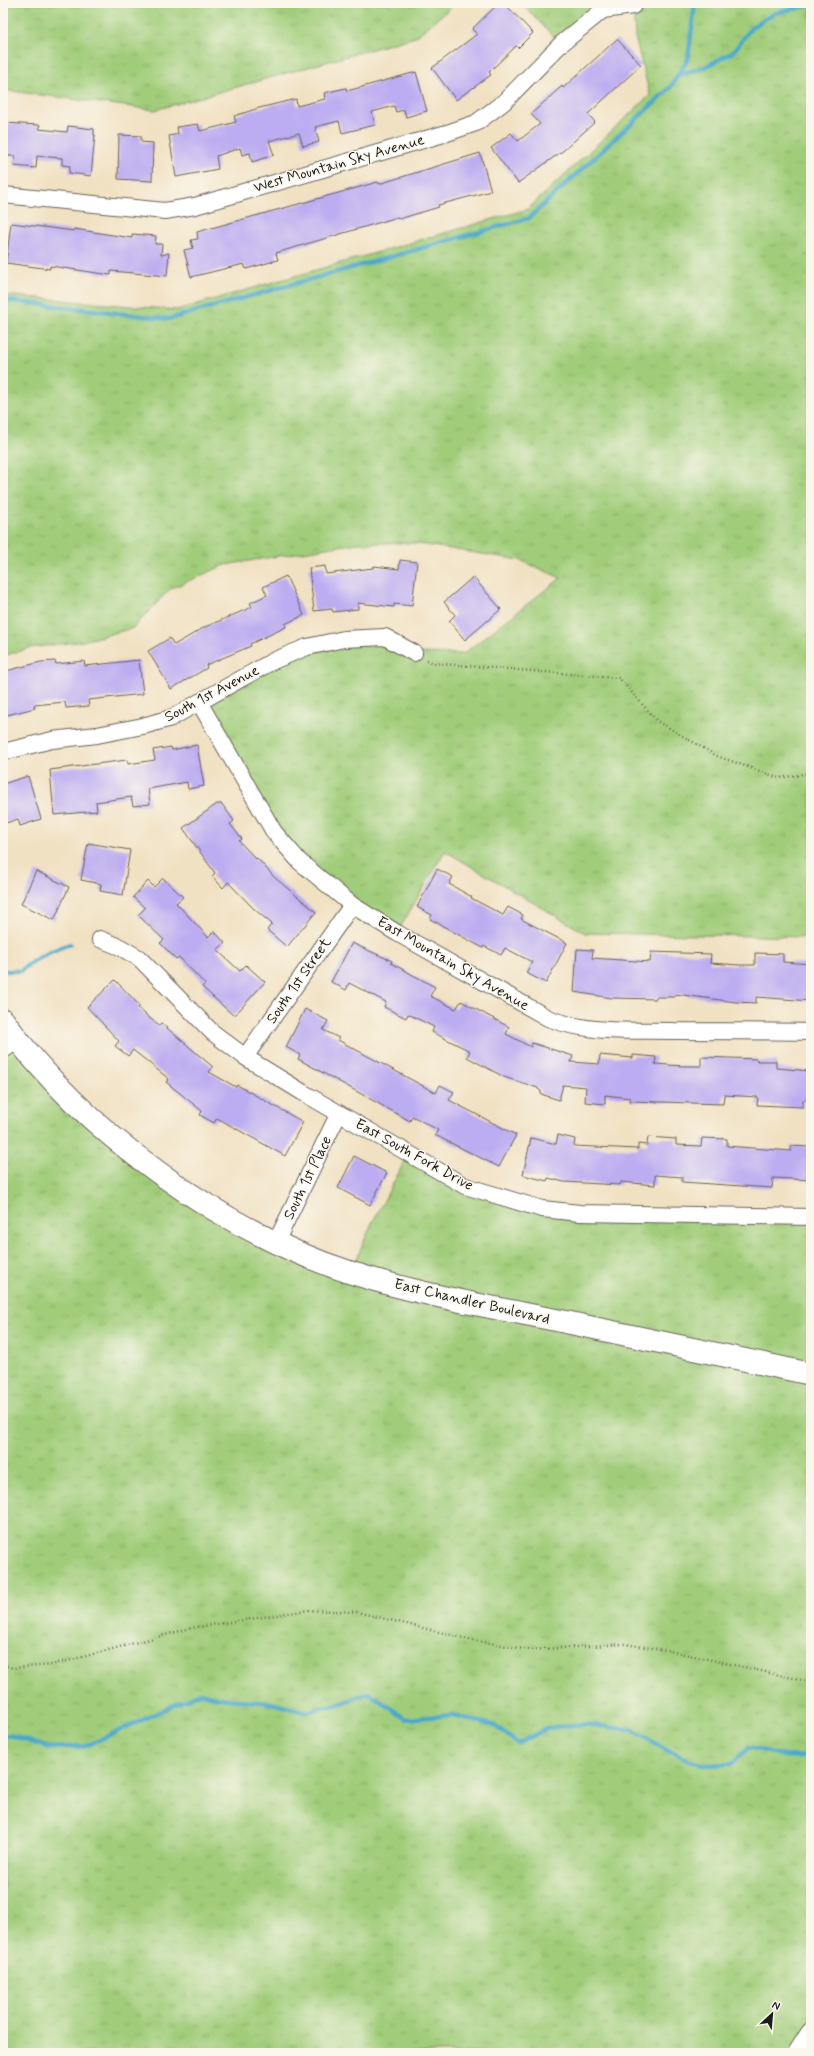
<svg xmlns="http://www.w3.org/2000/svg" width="814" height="2056" font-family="Mynerve,sans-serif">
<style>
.grass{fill:url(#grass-tufts);stroke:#5e744b}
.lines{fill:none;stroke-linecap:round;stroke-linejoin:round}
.stream{stroke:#49a8c8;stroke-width:4.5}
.building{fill:#bcacf1}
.minor-casing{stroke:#676156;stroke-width:18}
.tertiary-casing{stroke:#676156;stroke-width:22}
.secondary-casing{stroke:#676156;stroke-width:24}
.path{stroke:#676156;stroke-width:2.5;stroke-dasharray:1 3;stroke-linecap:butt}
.minor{stroke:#fff;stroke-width:16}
.tertiary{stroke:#fff;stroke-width:20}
.secondary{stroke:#fff;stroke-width:22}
.labels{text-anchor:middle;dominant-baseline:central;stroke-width:3;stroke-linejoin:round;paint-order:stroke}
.street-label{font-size:15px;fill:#1c1c1c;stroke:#fbf7ec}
</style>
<defs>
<pattern id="grass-tufts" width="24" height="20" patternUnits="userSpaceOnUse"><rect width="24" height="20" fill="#a1cd7a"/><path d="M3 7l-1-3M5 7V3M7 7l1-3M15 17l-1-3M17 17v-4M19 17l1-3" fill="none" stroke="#8aaf69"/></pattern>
</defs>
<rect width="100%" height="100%" fill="#fbf7ec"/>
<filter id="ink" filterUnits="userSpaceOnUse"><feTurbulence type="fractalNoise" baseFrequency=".025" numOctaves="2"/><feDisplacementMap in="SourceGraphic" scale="8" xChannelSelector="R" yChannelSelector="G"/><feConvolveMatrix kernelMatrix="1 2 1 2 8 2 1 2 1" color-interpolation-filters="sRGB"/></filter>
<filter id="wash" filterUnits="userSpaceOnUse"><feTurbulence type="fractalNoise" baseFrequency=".012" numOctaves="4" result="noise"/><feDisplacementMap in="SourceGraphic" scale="16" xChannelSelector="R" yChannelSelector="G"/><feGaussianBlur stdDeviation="0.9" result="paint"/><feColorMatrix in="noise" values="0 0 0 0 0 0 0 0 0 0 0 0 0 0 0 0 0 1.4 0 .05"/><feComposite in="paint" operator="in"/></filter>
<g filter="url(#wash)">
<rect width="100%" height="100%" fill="#f1e1c3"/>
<path class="grass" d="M3,3H456L415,37L155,110L3,90Z
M521,3H811V937L585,933L445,851L397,933L300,862L199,702L273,661L385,637L414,653L463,654L561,578L520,560L413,543H357L225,565L170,589L133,628L83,641L30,648L3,656V295L177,310L528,209L650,95L635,37L633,6L603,10L561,44Z
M16,1039L172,1183L351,1272L371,1225L409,1153L465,1186L542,1209L811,1217V2033L798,2053H3V1049Z"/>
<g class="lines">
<path class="stream" d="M679,75L705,67L733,52L752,27L775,13L811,5
M3,300L169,319L529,218L670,88L688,59L695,3
M3,971H21C33,959 53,950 70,944
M3,1736L10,1735L50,1748L86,1746L200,1693L218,1698L271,1703L306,1712L338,1704L369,1693L406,1719L453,1715L496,1726L518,1744L547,1728L582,1724L633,1730L668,1751L702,1765L731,1764L749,1747L785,1756L811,1757"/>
</g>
<g id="blocks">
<path class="building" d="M499,3H504L533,33L518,48L516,46L489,72L491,75L456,100L432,68L477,34L472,29Z
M617,39L641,65L588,114L595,122L564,150L518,183L491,148L511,133L518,141L540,124L531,114L562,86L563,88Z
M416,72L427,111L406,117L404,110L396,112L394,106L372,112L375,125L342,133L339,121L315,127L319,142L303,146L299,133L269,141L274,155L252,162L250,153L242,155L240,148L216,156L218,169L176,177L169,136L178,134L177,127L198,124L200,131L217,127L236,122L234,116L259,108L296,99L297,106L325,99L324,93L346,88L347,91Z
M3,123L40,125L39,129L67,132L68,126L94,129V135H95L91,176L69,173L70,166L62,165V158L37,156L36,168L14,166L15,156H6V150H3Z
M119,135L141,136V142L153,143L152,181L118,179Z
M480,153L491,191L438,205L439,207L399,219L398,217L276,253L278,260L246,269L244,264L191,277L184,250L193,248L191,240L198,239L197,232L378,182L379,184Z
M11,223L74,231V229L132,238V234L156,236L155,244H162L161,255L169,253L167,276L111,271V275L50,266V269L6,263Z
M400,560L417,562L412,606L394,604V607L358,603V609L333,612L332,609L314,611L309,568L325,566L326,574L373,568L374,566L399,569Z
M286,576L304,615L285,624L286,627L250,644L251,646L206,665L207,668L171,689L148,651L170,638L174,645L205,627L252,607L250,603L267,595L263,587Z
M473,577L501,609L465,640L449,621L455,615L444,602Z
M139,660L143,694L88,700L89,706L66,708L65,702L34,705L35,708L3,716V681L8,680L6,671L41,662L55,661L56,664L84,661L85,666Z
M197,745L204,786L188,789L187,782L148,789L150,804L133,806L131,797L96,802L97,811L54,815L50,770L127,760L128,764L155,760L153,750L171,747L172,750Z
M28,776L41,819L20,826L18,819L3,824V784Z
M217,804H222L234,821L230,824L242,839L239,841L256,859L257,858L274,877L316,912L287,947L267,930L272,924L253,908L228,882L223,888L212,876L215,873L183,828Z
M88,843L130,850L123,895L100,891L101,884L81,880Z
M437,869L453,877L449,884L472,897L471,898L503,915L508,907L523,915L521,919L567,943L546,983L526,973L532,962L505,948L501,955L484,946L483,948L430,919L432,915L417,907Z
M36,871L69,887L54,920L21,904Z
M163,878L183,897L176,903L208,937L214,931L225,943L217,950L240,971L246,965L265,982L234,1016L202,987L205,984L179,957L176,959L160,943L164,940L138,915L145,908L133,897L148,881L154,887Z
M352,943L392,961L391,963L435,987L430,996L456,1009L461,1001L509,1027L506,1034L531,1047L532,1043L573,1056L571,1062L599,1064L600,1055L633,1058V1055L656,1057L655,1064L683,1066H701V1057L757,1059V1061H776V1068L811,1071V1100H803V1107L757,1105L758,1097L724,1095L723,1104L630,1101V1098L605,1095V1104L585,1102L586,1087L563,1085L559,1100L541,1094V1091L538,1089V1088L504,1077L467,1057L470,1051L432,1032L434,1027L408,1014L406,1018L384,1007L386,1002L349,983L346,990L331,982Z
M577,949L593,950L592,958L650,962L651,952L711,954L710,963L740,965H755V953L783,954V962L811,964V1001L756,997V1003L736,1002L675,994V997H656V999L612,998L574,992Z
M115,980L140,1006L138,1008L159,1026L161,1023L213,1067L209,1072L236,1087L237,1085L303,1122L285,1156L217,1118L214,1123L200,1115L202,1111L166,1082L169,1079L133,1050L128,1056L115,1046L119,1041L87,1007Z
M305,1009L328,1021L323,1030L339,1038L338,1040L436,1093L440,1085L454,1092L449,1100L516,1135L499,1167L435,1135L438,1130L412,1116L410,1121L298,1059L300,1055L286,1047Z
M558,1135L575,1139L574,1146L638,1149V1144L647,1145L648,1137L676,1139V1145L701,1146L702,1138L727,1139V1146L791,1151V1146L811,1147V1180L773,1178L772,1188L682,1182V1177L655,1175V1185L621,1182L620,1185L564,1182L548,1178L547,1181L523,1175L531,1138L556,1144Z
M354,1156L387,1173L370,1205L338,1188Z"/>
</g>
</g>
<g filter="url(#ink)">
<use href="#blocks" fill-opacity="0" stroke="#676156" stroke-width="1"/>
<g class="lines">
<defs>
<path id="minor" d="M3,195L165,211L195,206L447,133L476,123L504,102L561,44L603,10L633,6
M199,702L274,832L300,862L352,905L397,933L548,1018C587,1034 633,1030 674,1031C720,1031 765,1031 811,1032
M3,752L52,740L97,735L143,726L171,718L273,661L307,647L344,639L385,637L414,653
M100,939L120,947L139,958L212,1032L245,1057L302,1092L465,1186L542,1209L580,1213L811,1217
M245,1057L352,905
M276,1242L339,1113"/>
<path id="tertiary" d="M3,1048L16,1039
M798,2053L811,2033"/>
<path id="secondary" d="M3,1020C83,1132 222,1231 352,1273C421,1295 491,1307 561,1321C644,1339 728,1356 811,1374"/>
</defs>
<use href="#minor" class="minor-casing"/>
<use href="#tertiary" class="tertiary-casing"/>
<use href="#secondary" class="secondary-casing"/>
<path class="path" d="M427,660L433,663L619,678L657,721L717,756L779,778L811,773
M3,1665L13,1668L52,1665L191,1628L309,1610L357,1612L472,1640L530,1650L624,1644L666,1650L811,1682"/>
<use href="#minor" class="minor"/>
<use href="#tertiary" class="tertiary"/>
<use href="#secondary" class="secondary"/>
</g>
</g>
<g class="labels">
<g class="street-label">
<text transform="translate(339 164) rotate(-16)">West Mountain Sky Avenue</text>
<text transform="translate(212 694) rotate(-28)">South 1st Avenue</text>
<text transform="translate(453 964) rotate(30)">East Mountain Sky Avenue</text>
<text transform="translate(299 981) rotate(-55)">South 1st Street</text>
<text transform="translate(414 1155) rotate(29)">East South Fork Drive</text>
<text transform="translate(308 1178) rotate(-64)">South 1st Place</text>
<text transform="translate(472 1302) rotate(13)">East Chandler Boulevard</text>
</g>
</g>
<rect width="814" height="2056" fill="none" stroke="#fbf7ec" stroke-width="16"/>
<g transform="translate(772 2014) rotate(26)" stroke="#fbf7ec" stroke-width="3" paint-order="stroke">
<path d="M0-3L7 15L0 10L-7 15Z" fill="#1c1c1c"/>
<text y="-6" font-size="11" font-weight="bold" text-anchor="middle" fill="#1c1c1c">N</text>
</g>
</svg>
